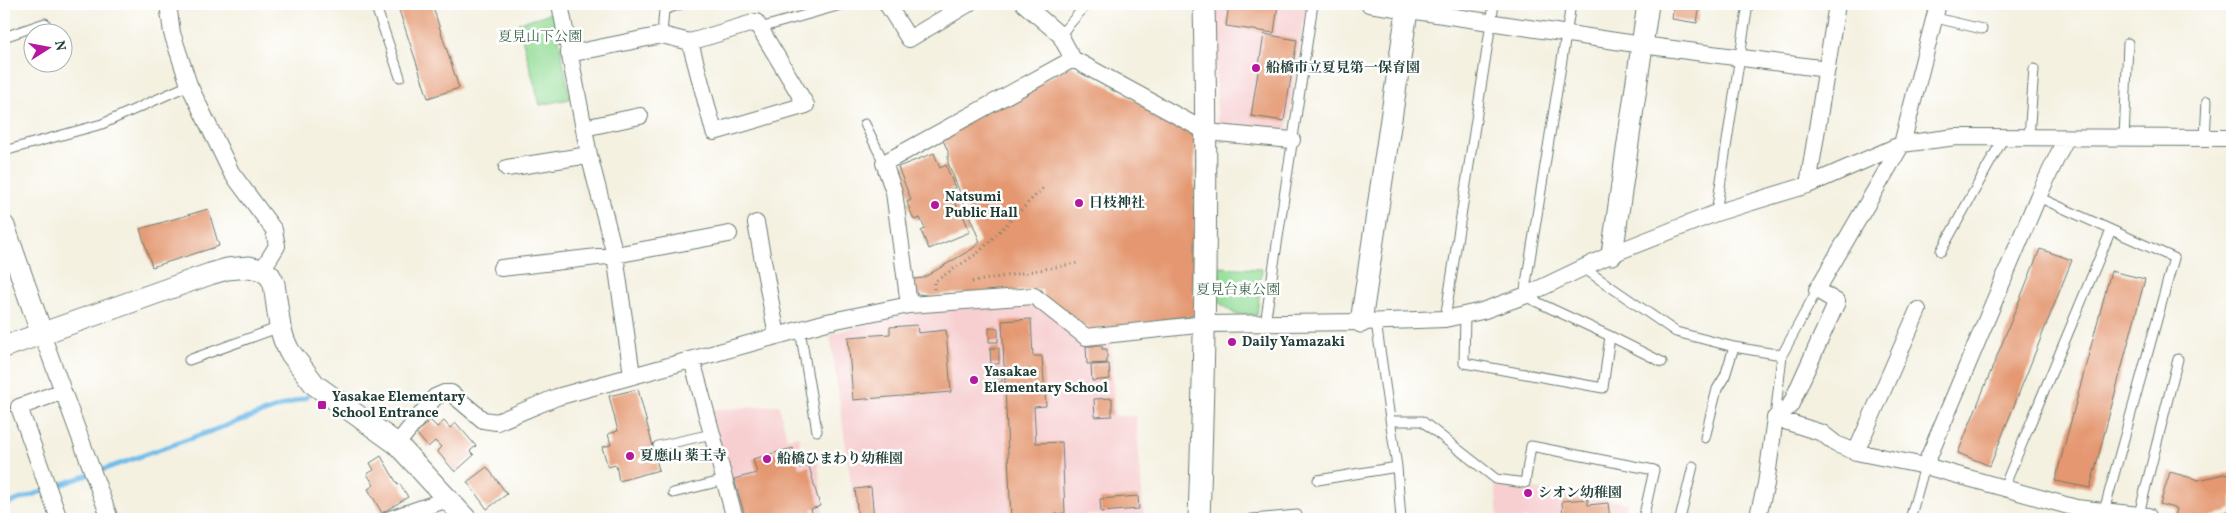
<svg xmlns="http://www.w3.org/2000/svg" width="2236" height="523" font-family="Vollkorn,'Noto Serif JP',serif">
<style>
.built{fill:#f7cfd0}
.green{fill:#94dd98;stroke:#5a8d66}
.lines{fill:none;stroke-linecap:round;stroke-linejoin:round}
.stream{stroke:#71bcea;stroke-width:5}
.building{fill:#e4976f}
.service-casing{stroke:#6a7c71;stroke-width:11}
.minor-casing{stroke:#6a7c71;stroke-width:18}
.tertiary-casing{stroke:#6a7c71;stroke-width:23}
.path{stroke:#6a7c71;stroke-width:3;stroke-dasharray:1 4;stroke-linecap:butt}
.service{stroke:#fff;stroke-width:9}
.minor{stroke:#fff;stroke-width:16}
.tertiary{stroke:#fff;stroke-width:21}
.poi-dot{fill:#b5179e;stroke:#fff;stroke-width:2}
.labels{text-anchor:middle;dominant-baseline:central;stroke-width:5;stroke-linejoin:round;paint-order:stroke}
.park-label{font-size:14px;fill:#3c654d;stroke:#fff}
.poi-label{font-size:14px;font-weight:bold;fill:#1f3d34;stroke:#fff;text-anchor:start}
</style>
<rect width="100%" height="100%" fill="#fff"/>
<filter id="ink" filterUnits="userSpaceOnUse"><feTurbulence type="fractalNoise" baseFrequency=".02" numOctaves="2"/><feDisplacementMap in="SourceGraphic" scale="10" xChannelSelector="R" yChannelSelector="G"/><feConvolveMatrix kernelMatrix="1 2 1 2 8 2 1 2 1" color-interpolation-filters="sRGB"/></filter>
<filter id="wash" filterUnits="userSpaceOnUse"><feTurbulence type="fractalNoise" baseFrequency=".0096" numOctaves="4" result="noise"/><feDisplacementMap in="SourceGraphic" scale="20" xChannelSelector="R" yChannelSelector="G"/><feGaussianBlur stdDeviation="1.12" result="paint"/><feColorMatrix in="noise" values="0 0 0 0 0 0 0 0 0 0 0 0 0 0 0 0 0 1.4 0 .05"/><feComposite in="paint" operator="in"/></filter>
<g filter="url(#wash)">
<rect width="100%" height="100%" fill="#f4f1e1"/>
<path class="built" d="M1213,4H1304L1306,7L1287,129L1283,132L1218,130Z
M1036,304L1110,340L1115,416H1136L1144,519L1086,514V519H856L830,334L918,311Z
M779,405L787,438L799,436L800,448L809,456L812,463L818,462L824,519H741L710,410Z
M1495,483L1627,503L1624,519H1498Z"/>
<path class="green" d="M554,12L570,99L540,105L518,23Z
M1215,267L1262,269L1257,315L1235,314L1218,302Z"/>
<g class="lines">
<path class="stream" d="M4,505L307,397"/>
</g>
<g id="blocks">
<path class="building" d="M397,4H432L459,88L428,98Z
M1229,4L1278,5L1274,33L1226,26Z
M1674,4H1700L1697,23L1672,19Z
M1264,34L1297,40L1284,121L1251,116Z
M1071,66L1195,133L1194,314L1188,317L1090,330L1044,299L1042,290L945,294L933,296L911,293V284L914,279L923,278L972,249L980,242L948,163V151L941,136Z
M934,153L940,168L946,165L955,188L950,189L961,216L963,215L970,232L929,249L921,231L925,229L920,218L914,220L907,202L911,200L898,167Z
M208,209L219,246L152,267L140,229Z
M2040,249L2072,260L1990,466L1958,453Z
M2111,271L2145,279L2090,488L2055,481Z
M1031,319L1033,356H1042L1046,406L1034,407L1036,443L1062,442L1065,513L1039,515L1040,519H1011L1002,321Z
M917,325L918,333L946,330L951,392L853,400L848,337L890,334V327Z
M989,328H998V342H989Z
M1086,346H1102V349H1107V363L1087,364Z
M990,348H999V364H991Z
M1109,364L1110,379L1092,381L1091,365Z
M994,370H1002V382H995Z
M638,389L659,470L619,481L616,465L608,467L602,447L611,445L608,434L618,431L609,396Z
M1112,398V416L1095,417L1094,399Z
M430,420L437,427L444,421L450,428L456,423L476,446L470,451L474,455L455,472L437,451L441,447L435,441L428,447L416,433Z
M793,448L799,468L809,466L820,506L811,509L814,519H746L734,479L757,473L753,459Z
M381,456L398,485L400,484L408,497L382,513L368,489L374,485L367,474L374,470L370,463Z
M487,467L507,494L487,509L467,482Z
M2170,472L2199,480L2232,472V509L2206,519H2174L2177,509L2160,504Z
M871,487L874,518L858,519L855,489Z
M1138,496L1139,509L1101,512L1100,499Z
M1588,499V505L1608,503L1610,519H1563L1562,501Z"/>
</g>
</g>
<g filter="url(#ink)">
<use href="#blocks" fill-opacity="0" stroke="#6a7c71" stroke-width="1"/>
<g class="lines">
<defs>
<path id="service" d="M375,4L400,77
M1936,18L1982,29
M760,28L844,4
M662,35L664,10L681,4
M1060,35L1087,4
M4,37L45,23
M865,124L884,163
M2029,137L2034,69
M2124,138L2128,43
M2205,138L2207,101
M4,151L102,124L189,85
M2038,197L2174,258L2104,511
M1716,213L1748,4
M1941,251L2004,137
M1582,267L1676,332L1734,347L1782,355
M1465,314L1464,363L1603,388L1610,336L1524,296L1571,4
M1445,319L1494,4
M1376,322L1397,467L1401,519
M1265,324L1313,4
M800,330L817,431
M1610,336L1662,362
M189,360L280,327
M1775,418L1782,355L1817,290
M1391,421H1422L1496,479L1525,483L1531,446L1654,470L1643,519
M1705,438L1717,389L1725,376L1734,347
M658,446L712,434
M1318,480L1397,467
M2004,487L2111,230
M673,493L725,480
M2139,514L2178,359
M1252,519L1297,515
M1680,519L1693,466
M1910,519L1925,466"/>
<path id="minor" d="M168,4L172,33L189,85L231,172L274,230L277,246L262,270
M560,4L589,155L615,255L632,375
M887,4L909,39L968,4
M1024,4L1060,35L1073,59L1207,132L1292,140
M1369,4L1642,45L1827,69
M569,54L662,35L690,42L756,22L806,105L714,132L690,42
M584,128L640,116
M507,168L589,155
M1808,185L1837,4
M756,223L777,336
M501,268L615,255L729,234
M909,305L894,192L884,163L1073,59
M42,334L110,519
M692,360L735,519
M1775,418L1822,433L1836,444L1856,452L1925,466L2076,508L2148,516L2147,519
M397,444L435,397L444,393H451L483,420L497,422L557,397L827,322L909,305L1034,296L1086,337L1206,324L1361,322L1445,319L1482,311L1524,296L1612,254L1716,213L1808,185L1902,144L1956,137L2232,138
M1856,452L1918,310
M1925,466L2038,197L2066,138
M59,519L19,407L63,391
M390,519L448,499
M1757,519L1766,484L1775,418L1790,406L1837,302L1817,290L1902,144L1938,4"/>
<path id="tertiary" d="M4,226L42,334
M1612,254L1648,4
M1361,322L1408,4
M4,347L210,274L227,269L249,267L262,270L270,276L274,284L280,327L284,340L289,351L315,385L397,444L466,519
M1199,519C1205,347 1208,176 1204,4"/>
</defs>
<use href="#service" class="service-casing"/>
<use href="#minor" class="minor-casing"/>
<use href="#tertiary" class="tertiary-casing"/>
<path class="path" d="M972,282L1078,263
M934,289V282L978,253L1045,186"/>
<use href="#service" class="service"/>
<use href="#minor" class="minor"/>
<use href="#tertiary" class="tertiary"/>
</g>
</g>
<g class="poi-dot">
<circle cx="1256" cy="68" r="5"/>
<circle cx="1079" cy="203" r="5"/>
<circle cx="935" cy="205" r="5"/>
<circle cx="1232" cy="342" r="5"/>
<circle cx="974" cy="380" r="5"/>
<rect x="317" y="400" width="10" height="10" rx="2.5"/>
<circle cx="630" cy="456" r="5"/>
<circle cx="767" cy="459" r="5"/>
<circle cx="1528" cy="493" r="5"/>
</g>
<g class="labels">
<g class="park-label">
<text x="540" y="37">夏見山下公園</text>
<text x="1238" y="290">夏見台東公園</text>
</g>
<g class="poi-label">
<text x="1266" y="68">船橋市立夏見第一保育園</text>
<text x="945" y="197">Natsumi<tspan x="945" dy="16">Public Hall</tspan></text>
<text x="1089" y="203">日枝神社</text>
<text x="1242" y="342">Daily Yamazaki</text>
<text x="984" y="372">Yasakae<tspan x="984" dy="16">Elementary School</tspan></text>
<text x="332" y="397">Yasakae Elementary<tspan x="332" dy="16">School Entrance</tspan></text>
<text x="640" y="456">夏應山 薬王寺</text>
<text x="777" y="459">船橋ひまわり幼稚園</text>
<text x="1538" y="493">シオン幼稚園</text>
</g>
</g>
<rect width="2236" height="523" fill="none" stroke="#fff" stroke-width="20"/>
<g transform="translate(48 48) rotate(79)"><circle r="24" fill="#ffffff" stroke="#a5b1ae"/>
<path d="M0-4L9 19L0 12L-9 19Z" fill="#b5179e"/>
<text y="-8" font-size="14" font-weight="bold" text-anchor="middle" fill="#1f3d34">N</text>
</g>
</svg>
